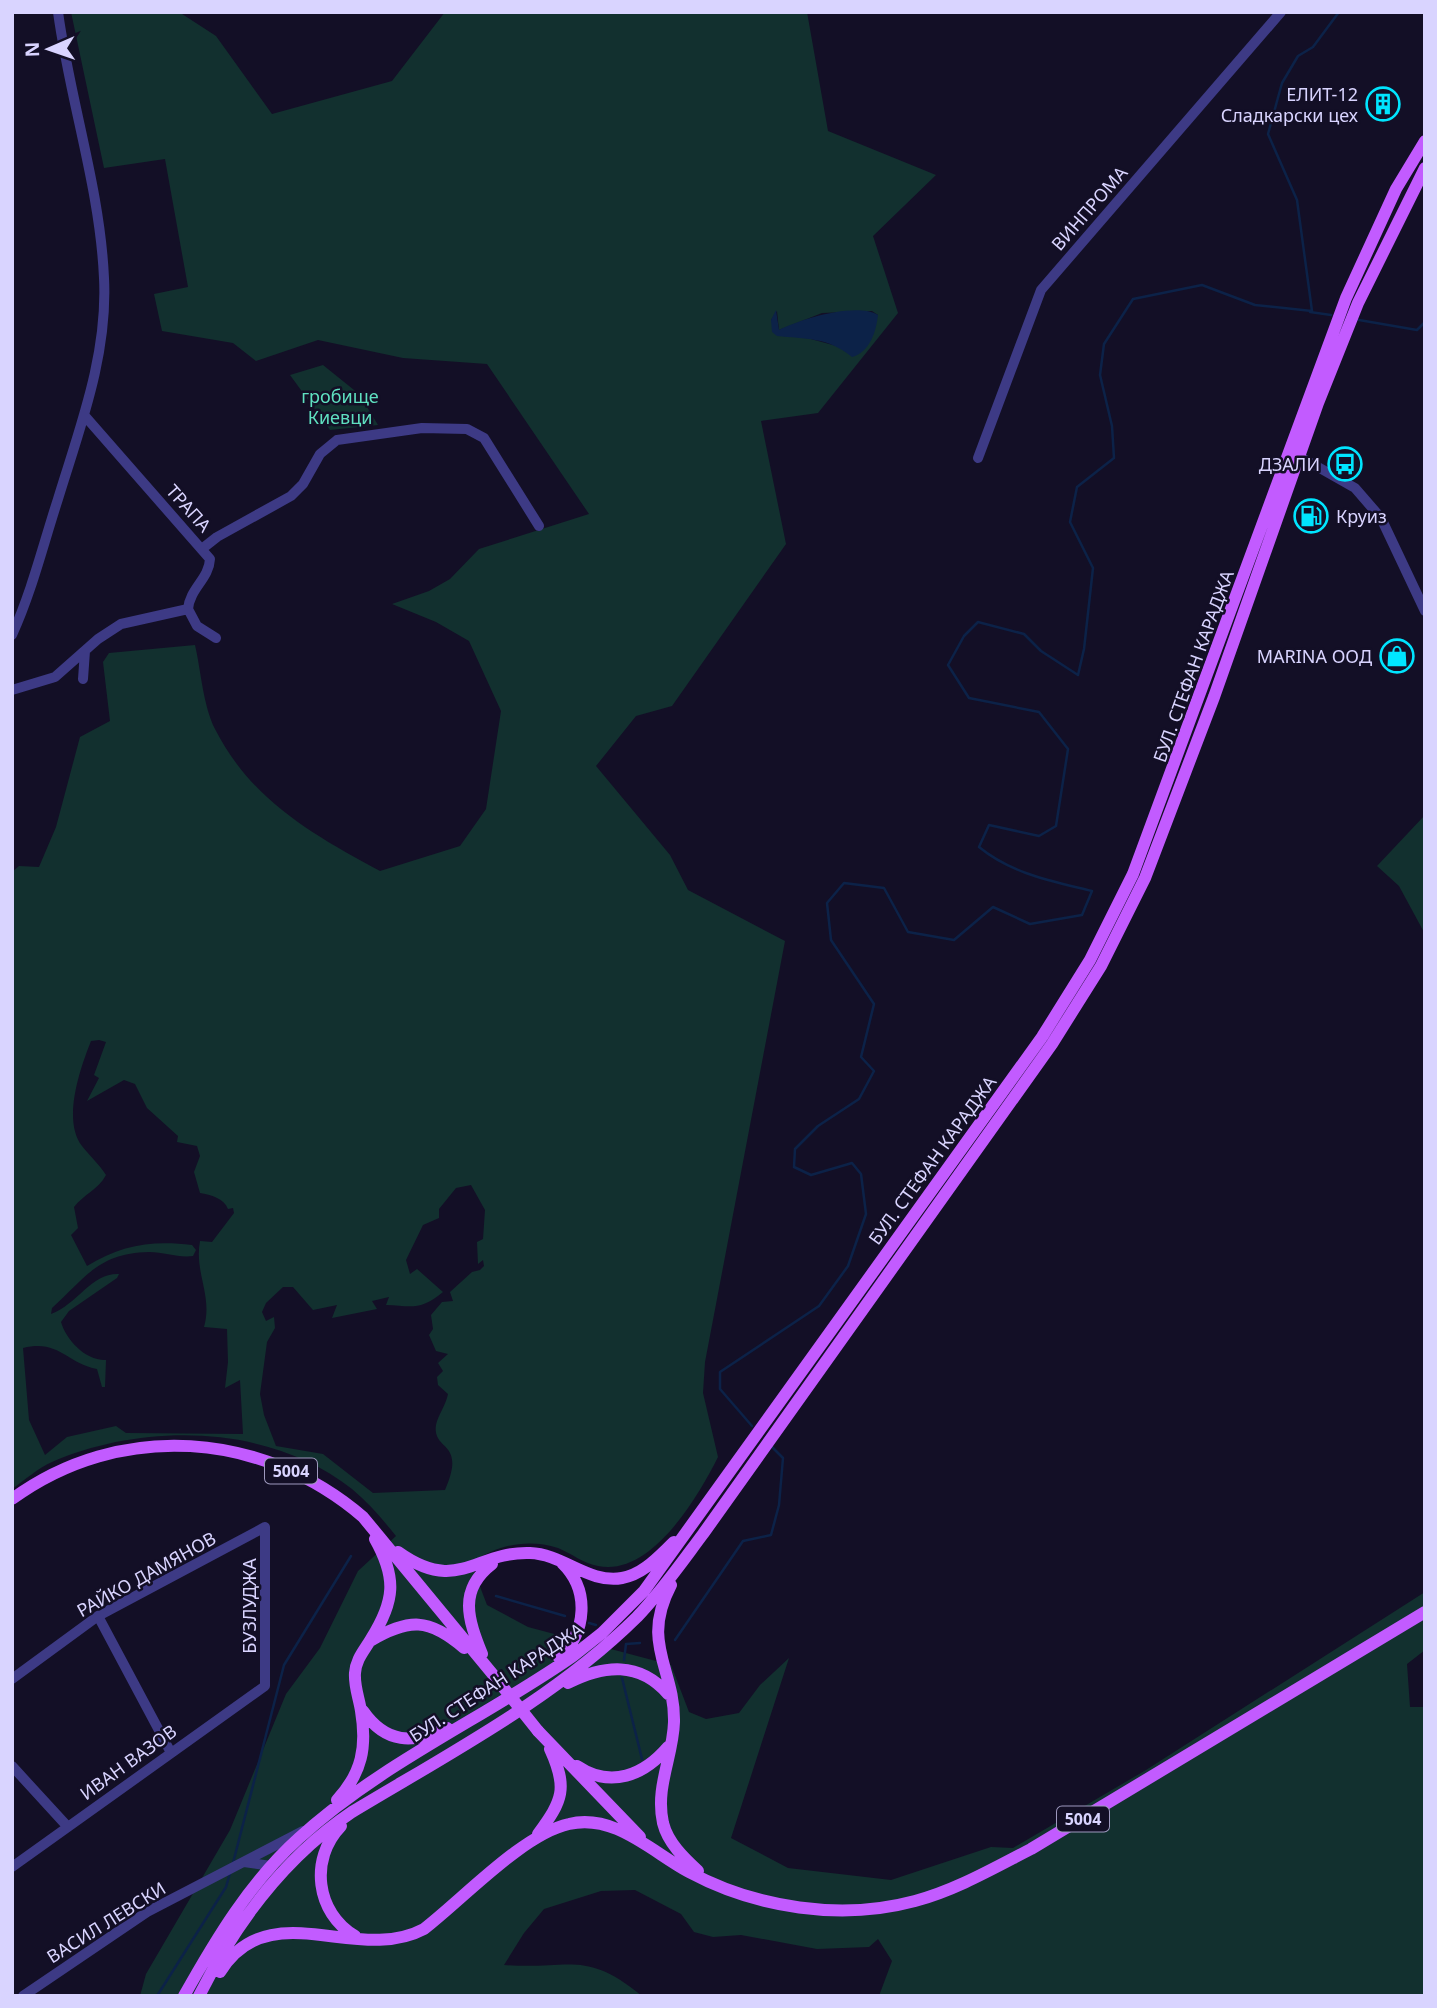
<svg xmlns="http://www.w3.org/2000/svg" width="1437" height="2008" font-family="'Noto Sans',sans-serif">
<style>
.green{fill:#12302f;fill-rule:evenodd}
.water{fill:#0c2248}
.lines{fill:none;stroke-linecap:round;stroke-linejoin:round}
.stream{stroke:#0c2248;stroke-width:2.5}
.minor{stroke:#3d3a85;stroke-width:10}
.major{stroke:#c25bff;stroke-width:12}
.major-bridge{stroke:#c25bff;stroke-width:12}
.labels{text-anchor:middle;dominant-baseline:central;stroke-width:5;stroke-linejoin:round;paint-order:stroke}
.shield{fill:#130f26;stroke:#9e99be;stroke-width:2}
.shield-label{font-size:16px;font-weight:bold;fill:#d9d4ff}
.poi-label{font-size:18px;fill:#d9d4ff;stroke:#130f26;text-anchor:end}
.street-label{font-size:18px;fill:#d9d4ff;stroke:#130f26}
.park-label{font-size:18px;fill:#5fe0c0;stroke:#130f26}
</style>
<rect width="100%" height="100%" fill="#130f26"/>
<path class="green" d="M71,12H179L216,36L272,114L392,81L445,12H807L828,131L936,175L873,236L898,313L818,413L761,421L786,544L672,706L636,716L596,766L670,855L688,890L785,941L705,1362L703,1393L718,1457C698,1497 651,1577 598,1566C584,1564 571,1553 558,1548C527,1538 497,1545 471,1563L487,1605L528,1627L671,1665L689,1712L706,1719L739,1713L760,1685L789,1658L731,1838L788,1868L891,1880L991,1847L1013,1848L1146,1770L1425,1592V1650L1407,1664L1410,1707H1425V1996H879L892,1961L878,1939L869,1947L817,1949L741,1935L713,1937L694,1932L681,1914L635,1890L601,1891L544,1909L524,1933L504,1965C570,1970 585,1949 642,1996H140L146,1974L230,1830L286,1694L320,1648L358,1571L396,1536C383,1520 369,1503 352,1489C270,1424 145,1422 52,1462C38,1468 25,1480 12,1489V872L19,866L39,867L56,827L80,737L110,721L103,662L109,653L195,645C201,671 203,705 215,729C251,800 313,835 380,871L460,846L486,809L501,711L469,641L436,622L392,604L429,591L450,579L479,549L589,514L487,364L403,358L318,340L256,361L233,343L162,331L154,294L188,287L165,159L104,168ZM777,311L779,330L822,313L872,311L878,315L840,347L800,336H784L771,320ZM99,1040L106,1042L94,1075L99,1078L87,1101L124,1080L135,1084L147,1108L178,1136L177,1142L197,1146L200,1156L194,1172L200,1193C211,1195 224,1198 228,1209L233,1208L234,1213L212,1242L200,1241C194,1272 213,1296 204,1327L227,1329L228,1362L225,1388L240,1380L243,1434L126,1433L116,1426L67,1437L45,1455L29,1420L23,1348C59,1339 66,1363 97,1369L102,1387H105L106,1360C86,1361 66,1340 61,1322L69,1311L117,1278L119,1274C91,1273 78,1304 51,1314L52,1308C86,1277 99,1253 149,1252C165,1252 178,1258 193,1256L196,1250L192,1245C152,1240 121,1245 87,1266L71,1235L78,1228L74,1207C84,1194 98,1190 106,1175C99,1164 90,1156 82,1146C62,1120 80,1069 91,1041ZM471,1185L485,1210L483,1239L477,1242L478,1264L483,1260L484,1266L480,1270L472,1272L450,1292L453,1301L442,1302L431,1315L433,1329L429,1335L436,1351L448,1354L438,1363L443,1371L437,1377L438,1385L448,1394C446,1405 438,1415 436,1425C432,1452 467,1440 445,1490L373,1493L323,1454L276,1446L264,1415L260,1394L267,1342L275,1328L274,1317L266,1321L262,1312L266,1303L283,1287H293L313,1310L337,1305L332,1318L377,1309L372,1301L389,1297L386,1305C412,1306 420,1311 443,1292L417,1269L410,1274L406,1260L423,1225L439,1218V1209L456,1188Z
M323,365L359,394L378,425L330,430L290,375Z
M1425,815V934L1399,886L1377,866Z"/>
<path class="water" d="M776,310L779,330C801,319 856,302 878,315C876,332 870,352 852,357C828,337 805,339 777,336L772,332L771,320Z"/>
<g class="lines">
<path class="stream" d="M1310,312L1331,315
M1359,320L1417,330L1425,322
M752,1426L720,1389V1372L819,1306L848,1266L866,1214L861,1174L852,1163L811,1175L794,1167L795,1149L818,1126L859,1099L874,1071L861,1057L874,1004L831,940L827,903L844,883L884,888L908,932L954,940L993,907L1030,924L1082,915L1092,891C1052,881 1012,874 979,847L989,825L1039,836L1056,826L1068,749L1039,712L969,698L948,665L964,636L978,622L1024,634L1041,651L1078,675L1084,649L1093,568L1070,522L1077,487L1114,458L1112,426L1100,375L1104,344L1133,299L1202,285L1255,305L1312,311L1297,200L1268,134L1282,83L1298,56L1313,47L1339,12
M496,1596L565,1616
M589,1623L596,1625
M675,1640L743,1541L771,1535L779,1505L783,1458L772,1447
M624,1660L626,1644L640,1643
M622,1678L642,1759
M233,1863L284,1665L351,1556
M157,1996L226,1887L230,1873"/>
<path class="minor" d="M84,415L210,559C209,579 190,588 188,609L197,626L216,638
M1295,454L1355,488L1381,518L1425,611
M978,458L1041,290L1281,12
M203,548L217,537L291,496L303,484L320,454L337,440L422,428L467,429L484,438L539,526
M12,635C32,591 43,545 58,499C80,427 108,355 104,278C100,188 70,101 58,12
M83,679L85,651
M12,690L55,677L98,639L121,624L188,609
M98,1616L170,1751
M12,1679L98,1616L265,1527V1686L12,1867
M12,1766L67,1826
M244,1862L271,1866
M23,1996L147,1912L303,1831"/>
<path class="major" d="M12,1499C120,1420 263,1431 363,1517L495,1677
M398,1552C458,1595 475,1551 530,1553C563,1554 589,1584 622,1578C644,1574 659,1556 674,1542
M671,1585C640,1644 675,1668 674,1722C673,1757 655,1787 663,1823C668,1843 684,1858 698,1871
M370,1641C409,1618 429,1618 464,1648
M482,1654C468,1619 458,1590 492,1564
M559,1658C587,1632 590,1590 562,1563
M568,1683C604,1665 639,1661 668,1694
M363,1711C386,1744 413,1744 447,1728
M538,1731L640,1837
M577,1766C611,1789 644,1775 668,1747
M337,1800C362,1773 367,1747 361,1711C359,1698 354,1686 355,1673C356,1659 364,1651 371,1639C395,1601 397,1578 375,1539
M341,1826C309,1859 316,1913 355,1936
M538,1834C563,1800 568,1788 550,1749
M220,1972C269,1893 357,1965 424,1929C463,1899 523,1834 569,1824C614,1813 652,1852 689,1872C756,1908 841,1921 915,1901C956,1890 994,1868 1031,1849L1425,1612
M184,1996C216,1939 250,1882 299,1838C380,1764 484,1718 573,1656L602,1633L644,1591L1042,1037L1090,960L1133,874L1346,298L1396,189L1425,141
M199,1996C235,1924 285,1857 352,1812C450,1753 555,1698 637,1617C662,1591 682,1562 703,1534L1052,1044L1101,966L1145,878L1214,697L1318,403L1358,303L1425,168"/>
<path class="major-bridge" d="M495,1677L538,1731"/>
</g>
<defs>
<symbol id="building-ring" viewBox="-11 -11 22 22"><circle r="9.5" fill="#130f26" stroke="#00e5ff" stroke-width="1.5"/><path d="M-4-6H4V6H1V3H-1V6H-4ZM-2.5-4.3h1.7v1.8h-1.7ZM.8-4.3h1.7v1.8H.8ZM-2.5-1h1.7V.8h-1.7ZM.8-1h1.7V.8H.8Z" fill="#00e5ff"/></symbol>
<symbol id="bus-ring" viewBox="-11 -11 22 22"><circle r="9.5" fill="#130f26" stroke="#00e5ff" stroke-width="1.5"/><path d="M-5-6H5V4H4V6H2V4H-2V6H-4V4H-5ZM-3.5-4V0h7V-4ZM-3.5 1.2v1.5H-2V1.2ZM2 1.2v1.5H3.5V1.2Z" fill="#00e5ff"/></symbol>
<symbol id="fuel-ring" viewBox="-11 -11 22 22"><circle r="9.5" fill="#130f26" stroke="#00e5ff" stroke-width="1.5"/><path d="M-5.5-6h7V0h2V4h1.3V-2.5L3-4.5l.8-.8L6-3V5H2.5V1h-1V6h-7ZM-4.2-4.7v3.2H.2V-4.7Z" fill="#00e5ff"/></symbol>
<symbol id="shop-ring" viewBox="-11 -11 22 22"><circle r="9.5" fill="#130f26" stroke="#00e5ff" stroke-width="1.5"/><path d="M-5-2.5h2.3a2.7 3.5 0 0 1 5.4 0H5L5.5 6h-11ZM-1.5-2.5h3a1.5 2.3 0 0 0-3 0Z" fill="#00e5ff"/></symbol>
</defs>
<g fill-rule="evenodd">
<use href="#building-ring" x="1364" y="85" width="38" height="38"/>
<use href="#bus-ring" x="1326" y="445" width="38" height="38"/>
<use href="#fuel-ring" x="1292" y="497" width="38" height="38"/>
<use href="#shop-ring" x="1378" y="637" width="38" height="38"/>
</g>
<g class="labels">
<g class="shield">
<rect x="265" y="1458.5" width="52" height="25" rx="5"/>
<rect x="1057" y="1806.5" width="52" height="25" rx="5"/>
</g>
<g class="shield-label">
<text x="291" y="1471">5004</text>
<text x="1083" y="1819">5004</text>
</g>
<g class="poi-label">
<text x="1358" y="94">ЕЛИТ-12<tspan x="1358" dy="21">Сладкарски цех</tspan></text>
<text x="1320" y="464">ДЗАЛИ</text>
<text x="1336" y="516" text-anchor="start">Круиз</text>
<text x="1372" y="656">MARINA ООД</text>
</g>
<g class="street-label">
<text transform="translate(1089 208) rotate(-49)">ВИНПРОМА</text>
<text transform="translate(189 508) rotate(48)">ТРАПА</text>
<text transform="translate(1193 666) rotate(-70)">БУЛ. СТЕФАН КАРАДЖА</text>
<text transform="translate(932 1160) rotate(-54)">БУЛ. СТЕФАН КАРАДЖА</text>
<text transform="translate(146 1574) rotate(-29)">РАЙКО ДАМЯНОВ</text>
<text transform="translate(249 1606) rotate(-90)">БУЗЛУДЖА</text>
<text transform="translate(496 1682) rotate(-33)">БУЛ. СТЕФАН КАРАДЖА</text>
<text transform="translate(128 1762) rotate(-36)">ИВАН ВАЗОВ</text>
<text transform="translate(106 1922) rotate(-32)">ВАСИЛ ЛЕВСКИ</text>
</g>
<g class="park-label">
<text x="340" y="396">гробище<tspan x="340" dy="21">Киевци</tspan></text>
</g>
</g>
<rect width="1437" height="2008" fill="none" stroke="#d9d4ff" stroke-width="28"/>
<g transform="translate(49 49) rotate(268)" stroke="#130f26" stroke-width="5" paint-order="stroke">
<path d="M0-5L12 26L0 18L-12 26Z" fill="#d9d4ff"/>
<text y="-10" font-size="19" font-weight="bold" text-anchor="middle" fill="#d9d4ff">N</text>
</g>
</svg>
